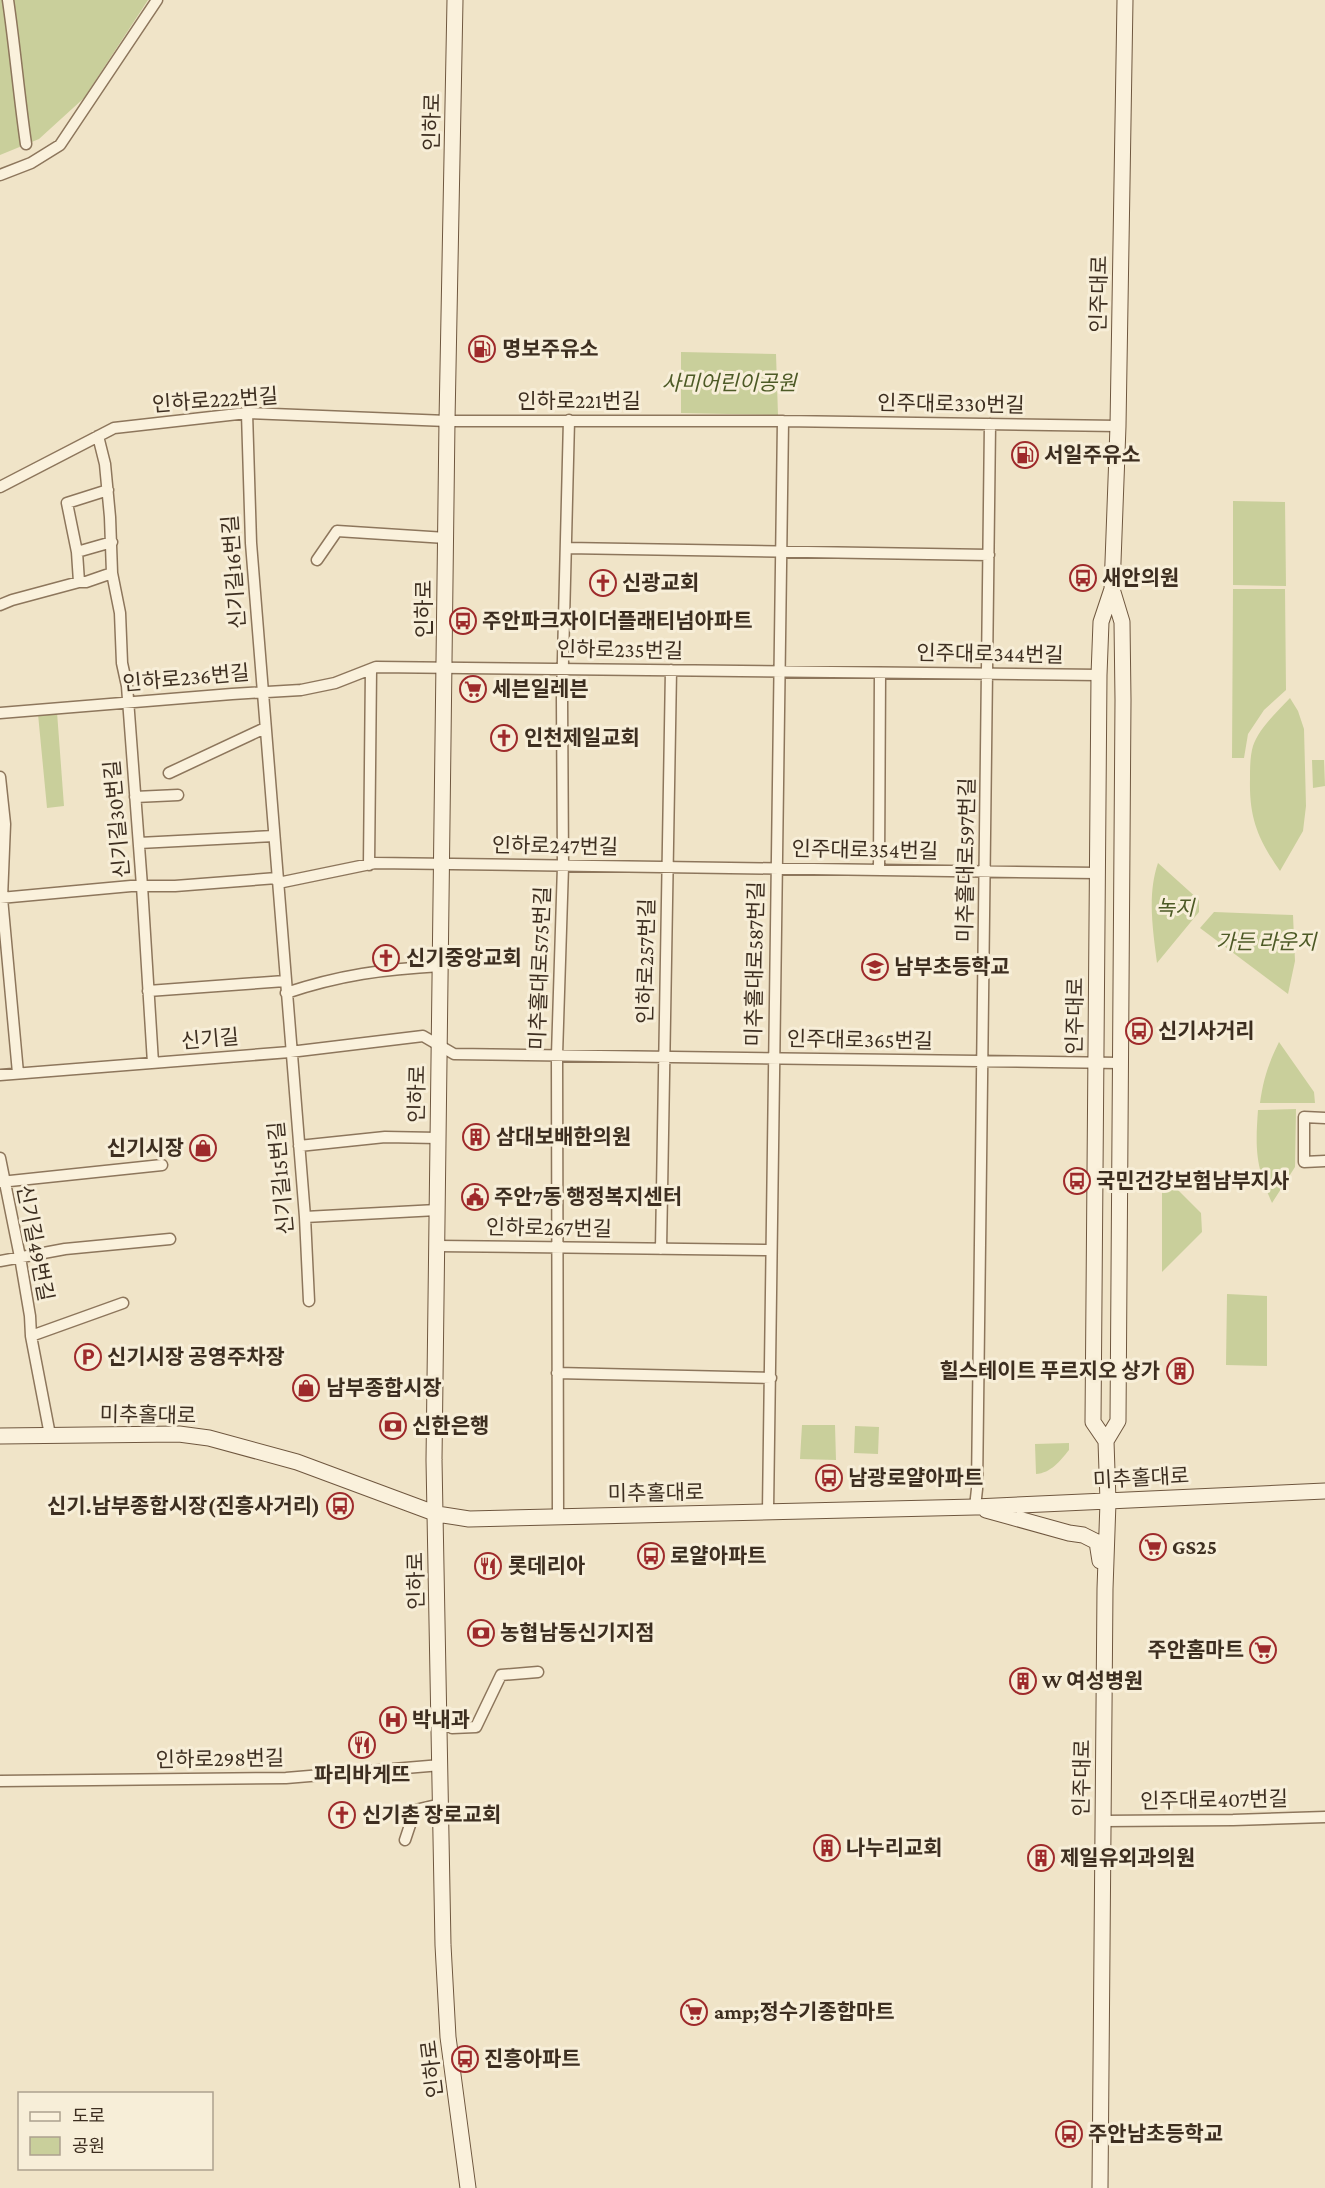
<svg xmlns="http://www.w3.org/2000/svg" width="1325" height="2188" font-family="'Crimson Pro','Noto Sans KR',serif">
<style>
.green{fill:#c9cf9b}
.lines{fill:none;stroke-linecap:round;stroke-linejoin:round}
.street-casing{stroke:#8d765c;stroke-width:13}
.secondary-casing{stroke:#6f573f;stroke-width:17}
.street{stroke:#faf1dc;stroke-width:10}
.secondary{stroke:#faf1dc;stroke-width:15}
.labels{text-anchor:middle;dominant-baseline:central;stroke-width:6;stroke-linejoin:round;paint-order:stroke}
.street-label{font-size:21px;fill:#3d2e20;stroke:#f7eed8}
.poi-label{font-size:21px;font-weight:bold;fill:#3d2e20;stroke:#f7eed8;text-anchor:start}
.park-label{font-size:21px;font-style:italic;fill:#4d5a26;stroke:#f7eed8}
</style>
<rect width="100%" height="100%" fill="#f0e4c8"/>
<path class="green" d="M0,0H148L84,98L39,139L0,155Z
M681,352L776,354L778,415L681,413Z
M1233,501L1285,502L1286,586L1233,585Z
M1233,589H1285L1286,690L1264,710L1248,734L1244,758H1232Z
M1290,698L1298,711L1304,729L1306,806L1303,831L1280,871C1258,839 1249,818 1250,779C1250,769 1250,756 1253,746C1259,728 1277,712 1290,698Z
M57,712L64,806L47,808L38,714Z
M1312,760H1324L1325,786L1313,788Z
M1158,863L1199,900V912L1157,963C1153,930 1147,895 1158,863Z
M1214,912L1293,915L1295,961L1288,994L1200,928Z
M1279,1042L1314,1092L1315,1103H1260C1263,1080 1269,1062 1279,1042Z
M1296,1109L1295,1167L1272,1203C1256,1166 1255,1151 1258,1110Z
M1162,1174L1201,1213L1202,1232L1162,1272Z
M1227,1294L1267,1296V1366L1226,1365Z
M802,1425H835L836,1460L800,1459Z
M855,1426L879,1427L878,1454L854,1453Z
M1069,1443V1450C1060,1461 1051,1473 1036,1474L1035,1444Z"/>
<g class="lines">
<defs>
<path id="street" d="M8,0C15,48 19,96 26,144
M0,175L31,163L60,145L157,0
M247,413L251,543L305,1217L309,1301
M98,436L105,464L110,517L112,573L120,613L122,663L127,686L142,886L153,1063
M0,487L114,428L247,413L447,421H783L1118,426
M566,548L989,555
M77,552L112,542
M317,560L337,531L446,538
M79,582L77,552L67,503L108,490
M0,605L12,600L79,582H86L112,573
M0,713L232,694L301,690L335,683L376,667L1099,675
M169,773L265,728
M0,777L5,824L2,898L18,1073
M135,797L178,795
M139,843L274,836
M369,865L371,669
M879,870L880,673
M277,881L283,882L375,863L1097,873
M0,898L131,886H175L277,878
M148,991L285,981
M286,993C340,975 384,969 441,966
M0,1075L290,1052L423,1036L454,1054L1120,1063
M1325,1118L1304,1117V1162L1325,1161
M299,1146L385,1137L438,1138
M0,1158L20,1257L30,1316L31,1336L50,1435
M0,1182L162,1165
M305,1217L437,1210
M437,1246L771,1250
M661,1249L671,670
M0,1261L65,1249L170,1239
M31,1336L123,1303
M557,1373L771,1378
M975,1507L977,1489L990,424
M768,1511L783,421
M558,1517L557,1055L563,866L562,699L569,420
M452,1728L476,1727L501,1675L538,1672
M0,1781L286,1778L441,1765
M1103,1821L1233,1820L1325,1817
M405,1840L415,1810L441,1804"/>
<path id="secondary" d="M455,0L447,421L434,1460L443,1945L448,2037L468,2188
M0,1436L179,1434L209,1438L297,1462L437,1514L469,1519L975,1507L1325,1491
M1106,1441L1093,1422L1099,675L1101,622L1112,589L1118,426L1125,0
M986,1510L1069,1533L1083,1535L1097,1542L1100,1561
M1100,2188L1105,1589L1108,1502L1106,1441L1118,1421L1123,700L1122,622L1112,589"/>
</defs>
<use href="#street" class="street-casing"/>
<use href="#secondary" class="secondary-casing"/>
<use href="#street" class="street"/>
<use href="#secondary" class="secondary"/>
</g>
<defs>
<symbol id="fuel-ring" viewBox="-11 -11 22 22"><circle r="9.5" fill="#f7eed8" stroke="#9e2a2b" stroke-width="1.5"/><path d="M-5.5-6h7V0h2V4h1.3V-2.5L3-4.5l.8-.8L6-3V5H2.5V1h-1V6h-7ZM-4.2-4.7v3.2H.2V-4.7Z" fill="#9e2a2b"/></symbol>
<symbol id="bus-ring" viewBox="-11 -11 22 22"><circle r="9.5" fill="#f7eed8" stroke="#9e2a2b" stroke-width="1.5"/><path d="M-5-6H5V4H4V6H2V4H-2V6H-4V4H-5ZM-3.5-4V0h7V-4ZM-3.5 1.2v1.5H-2V1.2ZM2 1.2v1.5H3.5V1.2Z" fill="#9e2a2b"/></symbol>
<symbol id="church-ring" viewBox="-11 -11 22 22"><circle r="9.5" fill="#f7eed8" stroke="#9e2a2b" stroke-width="1.5"/><path d="M-1.2-6h2.4v3.5h3.3v2.4h-3.3V6h-2.4V-.1h-3.3v-2.4h3.3Z" fill="#9e2a2b"/></symbol>
<symbol id="supermarket-ring" viewBox="-11 -11 22 22"><circle r="9.5" fill="#f7eed8" stroke="#9e2a2b" stroke-width="1.5"/><path d="M-6-5.5h2.5l.6 2H6L4.5 2H-2.5L-4.4-4H-6ZM-1.5 3.2a1.3 1.3 0 1 0 .1 0ZM3 3.2a1.3 1.3 0 1 0 .1 0Z" fill="#9e2a2b"/></symbol>
<symbol id="school-ring" viewBox="-11 -11 22 22"><circle r="9.5" fill="#f7eed8" stroke="#9e2a2b" stroke-width="1.5"/><path d="M0-5L7-2L0 1L-7-2ZM-4 1L0 2.5L4 1V4Q0 6-4 4Z" fill="#9e2a2b"/></symbol>
<symbol id="building-ring" viewBox="-11 -11 22 22"><circle r="9.5" fill="#f7eed8" stroke="#9e2a2b" stroke-width="1.5"/><path d="M-4-6H4V6H1V3H-1V6H-4ZM-2.5-4.3h1.7v1.8h-1.7ZM.8-4.3h1.7v1.8H.8ZM-2.5-1h1.7V.8h-1.7ZM.8-1h1.7V.8H.8Z" fill="#9e2a2b"/></symbol>
<symbol id="shop-ring" viewBox="-11 -11 22 22"><circle r="9.5" fill="#f7eed8" stroke="#9e2a2b" stroke-width="1.5"/><path d="M-5-2.5h2.3a2.7 3.5 0 0 1 5.4 0H5L5.5 6h-11ZM-1.5-2.5h3a1.5 2.3 0 0 0-3 0Z" fill="#9e2a2b"/></symbol>
<symbol id="civic-ring" viewBox="-11 -11 22 22"><circle r="9.5" fill="#f7eed8" stroke="#9e2a2b" stroke-width="1.5"/><path d="M-.6-6.5H3V-4.5H.6V-3L4-1V1h2V6H-6V1h2V-1L-.6-3ZM-1.2 2.5V6h2.4V2.5Z" fill="#9e2a2b"/></symbol>
<symbol id="parking-ring" viewBox="-11 -11 22 22"><circle r="9.5" fill="#f7eed8" stroke="#9e2a2b" stroke-width="1.5"/><path d="M-3.5-5.5H1a3.5 3.5 0 0 1 0 7H-1V5.5H-3.5ZM-1-3.4V-.6H.8a1.4 1.4 0 0 0 0-2.8Z" fill="#9e2a2b"/></symbol>
<symbol id="bank-ring" viewBox="-11 -11 22 22"><circle r="9.5" fill="#f7eed8" stroke="#9e2a2b" stroke-width="1.5"/><path d="M-6-4H6V4H-6ZM0-2.3a2.3 2.3 0 1 0 0 4.6a2.3 2.3 0 1 0 0-4.6Z" fill="#9e2a2b"/></symbol>
<symbol id="restaurant-ring" viewBox="-11 -11 22 22"><circle r="9.5" fill="#f7eed8" stroke="#9e2a2b" stroke-width="1.5"/><path d="M-5-6h1v4h1v-4h1v4h1v-4h1v5L-1.5 .5V6h-2V.5L-5-1ZM5-6V6H3V1.5H1.5Q1.5-4 5-6Z" fill="#9e2a2b"/></symbol>
<symbol id="hospital-ring" viewBox="-11 -11 22 22"><circle r="9.5" fill="#f7eed8" stroke="#9e2a2b" stroke-width="1.5"/><path d="M-5-5h3v3.5h4V-5h3V5h-3V1.5h-4V5h-3Z" fill="#9e2a2b"/></symbol>
</defs>
<g fill-rule="evenodd">
<use href="#fuel-ring" x="467" y="334" width="30" height="30"/>
<use href="#fuel-ring" x="1010" y="440" width="30" height="30"/>
<use href="#bus-ring" x="1068" y="563" width="30" height="30"/>
<use href="#church-ring" x="588" y="568" width="30" height="30"/>
<use href="#bus-ring" x="448" y="606" width="30" height="30"/>
<use href="#supermarket-ring" x="458" y="674" width="30" height="30"/>
<use href="#church-ring" x="489" y="723" width="30" height="30"/>
<use href="#church-ring" x="371" y="943" width="30" height="30"/>
<use href="#school-ring" x="860" y="952" width="30" height="30"/>
<use href="#bus-ring" x="1124" y="1016" width="30" height="30"/>
<use href="#building-ring" x="461" y="1122" width="30" height="30"/>
<use href="#shop-ring" x="188" y="1133" width="30" height="30"/>
<use href="#bus-ring" x="1062" y="1166" width="30" height="30"/>
<use href="#civic-ring" x="460" y="1182" width="30" height="30"/>
<use href="#parking-ring" x="73" y="1342" width="30" height="30"/>
<use href="#building-ring" x="1165" y="1356" width="30" height="30"/>
<use href="#shop-ring" x="291" y="1373" width="30" height="30"/>
<use href="#bank-ring" x="378" y="1411" width="30" height="30"/>
<use href="#bus-ring" x="814" y="1463" width="30" height="30"/>
<use href="#bus-ring" x="325" y="1491" width="30" height="30"/>
<use href="#supermarket-ring" x="1138" y="1532" width="30" height="30"/>
<use href="#bus-ring" x="636" y="1541" width="30" height="30"/>
<use href="#restaurant-ring" x="473" y="1551" width="30" height="30"/>
<use href="#bank-ring" x="466" y="1618" width="30" height="30"/>
<use href="#supermarket-ring" x="1248" y="1635" width="30" height="30"/>
<use href="#building-ring" x="1008" y="1666" width="30" height="30"/>
<use href="#hospital-ring" x="378" y="1705" width="30" height="30"/>
<use href="#restaurant-ring" x="347" y="1730" width="30" height="30"/>
<use href="#church-ring" x="327" y="1800" width="30" height="30"/>
<use href="#building-ring" x="812" y="1833" width="30" height="30"/>
<use href="#building-ring" x="1026" y="1843" width="30" height="30"/>
<use href="#supermarket-ring" x="679" y="1997" width="30" height="30"/>
<use href="#bus-ring" x="450" y="2044" width="30" height="30"/>
<use href="#bus-ring" x="1054" y="2119" width="30" height="30"/>
</g>
<g class="labels">
<g class="street-label">
<text transform="translate(432 122) rotate(-89)">인하로</text>
<text transform="translate(1099 294) rotate(-89)">인주대로</text>
<text transform="translate(215 400) rotate(-4)">인하로222번길</text>
<text x="579" y="401">인하로221번길</text>
<text transform="translate(951 404) rotate(1)">인주대로330번길</text>
<text transform="translate(234 572) rotate(-94)">신기길16번길</text>
<text transform="translate(424 609) rotate(-90)">인하로</text>
<text transform="translate(620 650) rotate(1)">인하로235번길</text>
<text transform="translate(990 654) rotate(1)">인주대로344번길</text>
<text transform="translate(186 678) rotate(-5)">인하로236번길</text>
<text transform="translate(117 819) rotate(-95)">신기길30번길</text>
<text transform="translate(555 846) rotate(1)">인하로247번길</text>
<text transform="translate(865 850) rotate(1)">인주대로354번길</text>
<text transform="translate(966 860) rotate(-89)">미추홀대로597번길</text>
<text transform="translate(646 961) rotate(-89)">인하로257번길</text>
<text transform="translate(755 964) rotate(-89)">미추홀대로587번길</text>
<text transform="translate(540 968) rotate(-88)">미추홀대로575번길</text>
<text transform="translate(1075 1016) rotate(-89)">인주대로</text>
<text transform="translate(210 1039) rotate(-5)">신기길</text>
<text transform="translate(860 1040) rotate(1)">인주대로365번길</text>
<text transform="translate(417 1094) rotate(-89)">인하로</text>
<text transform="translate(281 1178) rotate(-95)">신기길15번길</text>
<text transform="translate(549 1228) rotate(1)">인하로267번길</text>
<text transform="translate(35 1243) rotate(79)">신기길49번길</text>
<text transform="translate(148 1415) rotate(1)">미추홀대로</text>
<text transform="translate(1141 1478) rotate(-3)">미추홀대로</text>
<text transform="translate(656 1493) rotate(-1)">미추홀대로</text>
<text transform="translate(416 1581) rotate(-91)">인하로</text>
<text transform="translate(220 1759) rotate(-1)">인하로298번길</text>
<text transform="translate(1082 1778) rotate(-89)">인주대로</text>
<text transform="translate(1214 1800) rotate(-1)">인주대로407번길</text>
<text transform="translate(432 2069) rotate(-97)">인하로</text>
</g>
<g class="poi-label">
<text x="502" y="349">명보주유소</text>
<text x="1044" y="455">서일주유소</text>
<text x="1102" y="578">새안의원</text>
<text x="622" y="583">신광교회</text>
<text x="482" y="621">주안파크자이더플래티넘아파트</text>
<text x="492" y="689">세븐일레븐</text>
<text x="524" y="738">인천제일교회</text>
<text x="406" y="958">신기중앙교회</text>
<text x="894" y="967">남부초등학교</text>
<text x="1158" y="1031">신기사거리</text>
<text x="496" y="1137">삼대보배한의원</text>
<text x="184" y="1148" text-anchor="end">신기시장</text>
<text x="1096" y="1181">국민건강보험남부지사</text>
<text x="494" y="1197">주안7동 행정복지센터</text>
<text x="107" y="1357">신기시장 공영주차장</text>
<text x="1160" y="1371" text-anchor="end">힐스테이트 푸르지오 상가</text>
<text x="326" y="1388">남부종합시장</text>
<text x="412" y="1426">신한은행</text>
<text x="848" y="1478">남광로얄아파트</text>
<text x="320" y="1506" text-anchor="end">신기.남부종합시장(진흥사거리)</text>
<text x="1172" y="1547">GS25</text>
<text x="670" y="1556">로얄아파트</text>
<text x="508" y="1566">롯데리아</text>
<text x="500" y="1633">농협남동신기지점</text>
<text x="1244" y="1650" text-anchor="end">주안홈마트</text>
<text x="1042" y="1681">W 여성병원</text>
<text x="412" y="1720">박내과</text>
<text x="362" y="1775" text-anchor="middle">파리바게뜨</text>
<text x="362" y="1815">신기촌 장로교회</text>
<text x="846" y="1848">나누리교회</text>
<text x="1060" y="1858">제일유외과의원</text>
<text x="714" y="2012">amp;정수기종합마트</text>
<text x="484" y="2059">진흥아파트</text>
<text x="1088" y="2134">주안남초등학교</text>
</g>
<g class="park-label">
<text x="729" y="383">사미어린이공원</text>
<text x="1175" y="908">녹지</text>
<text x="1266" y="942">가든 라운지</text>
</g>
</g>
<rect x="18" y="2092" width="195" height="78" fill="#f7eed8" stroke="#ada18e" stroke-width="1.5"/>
<rect x="30" y="2112" width="30" height="9" fill="#faf1dc" stroke="#ada18e" stroke-width="1.5"/>
<text x="72" y="2122" font-size="18" fill="#3d2e20">도로</text>
<rect x="30" y="2137" width="30" height="18" fill="#c9cf9b" stroke="#ada18e" stroke-width="1.5"/>
<text x="72" y="2152" font-size="18" fill="#3d2e20">공원</text>
</svg>
